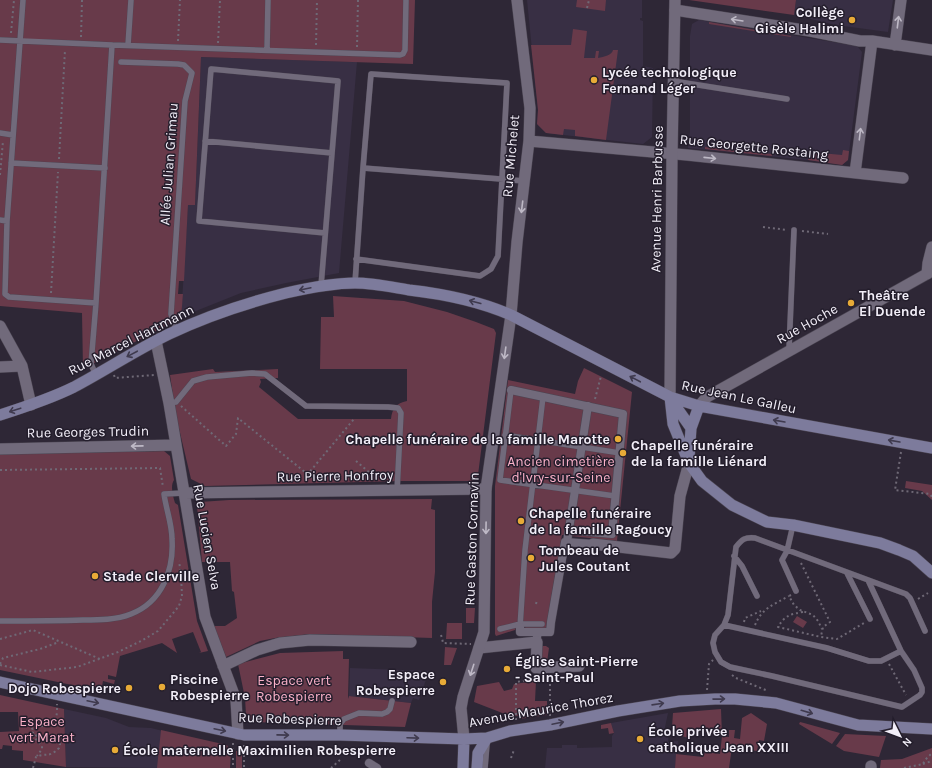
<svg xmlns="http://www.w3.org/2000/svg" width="932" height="768" font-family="Karla,sans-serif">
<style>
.built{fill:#382f44}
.green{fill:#683a4a}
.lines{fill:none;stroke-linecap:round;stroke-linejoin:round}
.service-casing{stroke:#4b4552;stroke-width:6}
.pedestrian-casing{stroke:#4b4552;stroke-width:9}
.minor-casing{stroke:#4b4552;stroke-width:12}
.tertiary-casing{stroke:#4b4552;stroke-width:12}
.secondary-casing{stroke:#4b4552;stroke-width:12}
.path{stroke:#6f6976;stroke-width:2;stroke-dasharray:2 3;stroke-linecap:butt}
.service{stroke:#716a7b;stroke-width:5.5}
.pedestrian{stroke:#716a7b;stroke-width:8}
.minor{stroke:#716a7b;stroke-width:11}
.tertiary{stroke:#716a7b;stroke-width:11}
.secondary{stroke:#7d7b9c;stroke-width:11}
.oneway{stroke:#beb9c6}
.oneway2{stroke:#3f3a4e}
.poi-dot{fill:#e8ab37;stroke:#241e2c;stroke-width:1.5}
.labels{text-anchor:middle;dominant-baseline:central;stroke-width:3;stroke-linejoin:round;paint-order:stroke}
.poi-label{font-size:14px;font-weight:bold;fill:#f2eef8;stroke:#241e2c;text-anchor:start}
.street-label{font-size:14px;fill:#f2eef8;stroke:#241e2c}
.park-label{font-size:14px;fill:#fbb1c9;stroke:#241e2c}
</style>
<rect width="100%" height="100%" fill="#2e2736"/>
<path class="built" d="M527,0H642V18H640V20L643,21V66L653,68L652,137L643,144L546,133L537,124L538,110Z
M796,0H893L888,32L836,25L794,15Z
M699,20L857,46L862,52L848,160L842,165L808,160L688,148L690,131V36L692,24Z
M201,57L357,62L339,273L286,283L241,293L196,311L181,318L188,205H195Z
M350,668L429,671L419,700L413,698L411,703L349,696Z
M64,709L106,718L129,727L151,728L167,732L164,768L66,767Z
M668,713L664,732H669L668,742L678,741L675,768H545L547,748H562V745H577V748L612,747V736L614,733L611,723Z"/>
<path class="green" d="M0,0H415L413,64L201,57L195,205H188L184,281H179L178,294H183L181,318L83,369L82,313L0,306Z
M577,0H606L605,11L576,7Z
M689,0H796L794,15Z
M709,22L791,36V37L709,24Z
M573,29L587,31L584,58H595L596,51H599L598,58C604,57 612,55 613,50H618L606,140L575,136V130L564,129L563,135L546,133L537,124L538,110L531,45H571Z
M705,147L772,154V156L705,149Z
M843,150L849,151L848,160L842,165L808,160L810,152L842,155Z
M333,296L404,301L447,312L476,322L494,329L496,333L478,475L473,481H401L205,486L191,479L176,416L170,375L213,369L215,372L278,369V378L260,379L261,382L259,387L298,419H391C392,409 396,403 407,401V369H320L321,317H334Z
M584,368L632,392L617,541L562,535L546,628H526L524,627L516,628L515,630L496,636L495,634V486L508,380L575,394L578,381Z
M164,451L170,456L174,480C170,486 173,496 175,503L178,505L197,621L208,651L199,653L201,652L193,632L172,639L177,653L162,643L120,656L116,677L108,675V679L115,680L114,684L103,681L101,691L0,670V454Z
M906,481L932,485V500L922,491L905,488Z
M432,499L431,509L435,510V572L432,602V638L311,634L275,638L260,641L226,657L214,626H225L237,618L234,592L232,591L230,562H202L197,506L200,502L229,500Z
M466,608H475L474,623H466Z
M797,616L807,622L803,628L793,622Z
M447,623H462V639H446Z
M543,646H546L549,648L547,662L541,664L540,648Z
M445,647L457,648L451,665H444Z
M343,651V659H349L348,699L349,696L411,703L405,727L252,722L246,715L245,698L238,664L280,653Z
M536,681L535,701H547V715L519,719V716H510L474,702L477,686L499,682L504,691L512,689L514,684Z
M0,695L64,709L66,767L23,760V751L12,750V746L3,745L2,749H0V732L19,731L18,712H0Z
M721,709L722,736L729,737V730H735L734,738L740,739L742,718L751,713L767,724L764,741L759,740L757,751L732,747L729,768H675L676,754L703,757L705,752L720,754L722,736L689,730L688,738L679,735L681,729L675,730V728L672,727L673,713Z
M800,722L804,723L840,733L832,744L799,724Z
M611,723L614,733L609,734L608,728L601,729V725Z
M161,730L227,745L231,752L230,768H157Z
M845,734L886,736L879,757L844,751L836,746Z
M932,748V768H880L881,760L902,759Z
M236,751H242V768H236Z"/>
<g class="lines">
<defs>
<path id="service" d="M0,40L112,45
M128,45L131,0
M267,50L268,0
M121,62L178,64L184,65L192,73L185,101L171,314L176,331
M673,81L787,99
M0,133L13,135
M205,141L332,153
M11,163L105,168
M0,220L7,221L5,294L9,297L96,303
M7,221L23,0
M356,259L480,276L491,269L498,256L507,83L371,74L363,168
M355,283L363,168L525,181
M321,286L338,81L211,69L199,221L325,233
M789,350L794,230
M96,375L91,364L96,303L112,45L400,55L403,54L405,50L406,0
M511,390L500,480L615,496
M169,403L176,402L193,381L207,377L252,373L265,374L306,406L388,407L398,408L401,413L397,491
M505,435L620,453
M793,525L787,551L782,560L796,591
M734,556L742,566L757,596
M847,573L870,619
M868,580L901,651L914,670L922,688V692L920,695L902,707L772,676L730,667L721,662L715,652L713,643L715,635L724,625L728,615L736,547C742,539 745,537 755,538L906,594L910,598L925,631
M0,621C28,621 55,621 83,620C99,620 116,620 131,614C162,602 174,570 172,539C172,524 166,509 164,494L184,493
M724,625L827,648L869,661H881L901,651
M520,627L525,550L543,397
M500,629L520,624H542
M340,735V724L344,719L359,713L382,714L387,712L390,709L392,701
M485,768L487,744"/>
<path id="pedestrian" d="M511,390L623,414L612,534L569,530
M567,542L588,406
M520,627V632H538L537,637
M538,632H550L551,622L565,542L593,544
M369,763L377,768"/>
<path id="minor" d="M675,10L810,31L860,41H872L932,50
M895,45L901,0
M529,141L687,155L903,178
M855,173L872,41
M927,274L928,263L932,247
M511,315L517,242L529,141L530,108L517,0
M0,326L22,366L31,405
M156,341L169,403L205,617L236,700L238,734
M0,367L22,366
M699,406L707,397L932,271
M0,449L176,445
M184,493L486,489
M593,544L671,553L675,549L680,496L689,463
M479,648L537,642L536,668L579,666
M223,666L257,650L280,643L310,640L411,642
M871,768V766"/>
<path id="tertiary" d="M670,397L672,154L675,0
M464,739L461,708L463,697L484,632L486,489L511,315"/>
<path id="secondary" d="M670,397L673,424L689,463L702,481L732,505L767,522L793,525L880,543L899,550L913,556L932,573
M672,401L691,428
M0,415C25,407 50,399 74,387C106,370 136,350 169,334C207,316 246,303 286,293C308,288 332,283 355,283C373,283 391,287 409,290C444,294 479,301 511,315L670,397L699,406L932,448
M689,459L691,428L699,406
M0,682L244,735H340L464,739L487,738L510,731L550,725L618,711L680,701L715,699H735L776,703L858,725L932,729
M463,768L464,739
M477,768L478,753L487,738"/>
</defs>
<use href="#service" class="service-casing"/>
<use href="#pedestrian" class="pedestrian-casing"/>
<use href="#minor" class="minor-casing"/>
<use href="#tertiary" class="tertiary-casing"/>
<use href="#secondary" class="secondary-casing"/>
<path class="path" d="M587,8L589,0
M11,33L14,0
M81,37L82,0
M178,41L180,0
M218,43L220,0
M316,45L317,0
M357,47L358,0
M59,159L65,50
M0,175L3,141
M763,227L787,230
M802,231L828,234
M51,293L58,172
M114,375L115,378L154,375
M595,399L601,376
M181,406L226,446L236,434L238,418L316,481
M901,452L895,490L930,494L932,497
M356,461L378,480
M0,470L160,468L163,487
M307,475L354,419
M801,563L830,622L823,627L821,636
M791,595L789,596L794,605L800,610L813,615L818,621L822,629
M918,599L928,593
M536,604L537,600
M803,612C791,614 785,615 778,627L821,637L837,639L864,623
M744,622L745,618L761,611
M755,625C762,608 773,605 789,596
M441,635L442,638L443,643L471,644
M0,639L33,630L100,659
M0,664L3,658L40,649L59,642
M889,664L906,695
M0,665L32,672L77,667L118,652L141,641L158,631L179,606L182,596L181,575L179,561
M732,675L736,678L768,691
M707,690L709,664L713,660
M550,716V677
M516,720V682L535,679
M34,734L35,738L42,746V749L37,756
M233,743V768
M244,745V768
M511,758L514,750
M923,764L932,761
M33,768L36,757C46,752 48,759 59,748L60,744L58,742L37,736L31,731L32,729C42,725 57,725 57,711C57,708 57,706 57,704
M331,768L340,760
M904,768L923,764L925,760L932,753"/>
<use href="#service" class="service"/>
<use href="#pedestrian" class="pedestrian"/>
<use href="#minor" class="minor"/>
<use href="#tertiary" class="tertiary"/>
<use href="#secondary" class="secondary"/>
</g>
<defs><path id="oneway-shaft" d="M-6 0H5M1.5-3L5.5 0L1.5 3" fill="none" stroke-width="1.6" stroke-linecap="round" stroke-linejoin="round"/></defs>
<g class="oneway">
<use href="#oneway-shaft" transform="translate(737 20) rotate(-171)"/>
<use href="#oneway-shaft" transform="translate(898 22) rotate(-83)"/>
<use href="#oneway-shaft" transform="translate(860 134) rotate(-83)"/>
<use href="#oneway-shaft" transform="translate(710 158) rotate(6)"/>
<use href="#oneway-shaft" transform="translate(522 207) rotate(97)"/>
<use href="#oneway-shaft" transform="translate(505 353) rotate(98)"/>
<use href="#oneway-shaft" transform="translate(137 446) rotate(179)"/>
<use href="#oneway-shaft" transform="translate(486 528) rotate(91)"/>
<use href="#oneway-shaft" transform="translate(472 670) rotate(108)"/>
</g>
<g class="oneway2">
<use href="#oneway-shaft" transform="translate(305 289) rotate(168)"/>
<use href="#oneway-shaft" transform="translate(475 302) rotate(-165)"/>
<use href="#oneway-shaft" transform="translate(132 354) rotate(152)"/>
<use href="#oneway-shaft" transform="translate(635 379) rotate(-152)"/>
<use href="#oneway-shaft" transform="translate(15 410) rotate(162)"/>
<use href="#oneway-shaft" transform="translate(779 421) rotate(-170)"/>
<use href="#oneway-shaft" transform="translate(894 441) rotate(-170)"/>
<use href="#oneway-shaft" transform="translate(719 699) rotate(-1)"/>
<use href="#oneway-shaft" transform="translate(93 702) rotate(12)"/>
<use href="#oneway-shaft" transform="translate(658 704) rotate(-8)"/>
<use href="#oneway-shaft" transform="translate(807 712) rotate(16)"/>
<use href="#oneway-shaft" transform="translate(558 723) rotate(-12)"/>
<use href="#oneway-shaft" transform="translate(220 730) rotate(12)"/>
<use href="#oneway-shaft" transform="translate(283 735) rotate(1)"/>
<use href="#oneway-shaft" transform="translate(413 738) rotate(2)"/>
</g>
<g class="poi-dot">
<circle cx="852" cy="20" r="4"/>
<circle cx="594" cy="80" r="4"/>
<circle cx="851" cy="303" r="4"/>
<circle cx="618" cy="439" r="4"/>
<circle cx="623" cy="453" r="4"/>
<circle cx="521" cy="521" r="4"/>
<circle cx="531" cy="558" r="4"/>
<circle cx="95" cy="576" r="4"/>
<circle cx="507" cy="669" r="4"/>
<circle cx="443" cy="682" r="4"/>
<circle cx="162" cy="687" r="4"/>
<circle cx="129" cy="688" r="4"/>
<circle cx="640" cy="739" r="4"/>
<circle cx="115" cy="750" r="4"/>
</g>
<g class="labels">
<g class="poi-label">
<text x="844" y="12" text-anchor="end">Collège<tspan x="844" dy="16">Gisèle Halimi</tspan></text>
<text x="602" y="72">Lycée technologique<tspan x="602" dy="16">Fernand Léger</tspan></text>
<text x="859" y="295">Theâtre<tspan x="859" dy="16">El Duende</tspan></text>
<text x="610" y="439" text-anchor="end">Chapelle funéraire de la famille Marotte</text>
<text x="631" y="445">Chapelle funéraire<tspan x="631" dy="16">de la famille Liénard</tspan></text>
<text x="529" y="513">Chapelle funéraire<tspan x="529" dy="16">de la famille Ragoucy</tspan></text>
<text x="539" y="550">Tombeau de<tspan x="539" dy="16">Jules Coutant</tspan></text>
<text x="103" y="576">Stade Clerville</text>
<text x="515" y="661">Église Saint-Pierre<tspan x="515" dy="16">- Saint-Paul</tspan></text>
<text x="435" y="674" text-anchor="end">Espace<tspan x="435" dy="16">Robespierre</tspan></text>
<text x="170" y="679">Piscine<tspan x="170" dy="16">Robespierre</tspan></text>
<text x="121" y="688" text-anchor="end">Dojo Robespierre</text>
<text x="648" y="731">École privée<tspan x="648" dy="16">catholique Jean XXIII</tspan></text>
<text x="123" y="750">École maternelle Maximilien Robespierre</text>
</g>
<g class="street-label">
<text transform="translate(754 147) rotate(6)">Rue Georgette Rostaing</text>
<text transform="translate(511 156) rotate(-85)">Rue Michelet</text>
<text transform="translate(169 164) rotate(-86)">Allée Julian Grimau</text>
<text transform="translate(657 199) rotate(-89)">Avenue Henri Barbusse</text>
<text transform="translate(807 324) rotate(-29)">Rue Hoche</text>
<text transform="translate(131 340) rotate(-27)">Rue Marcel Hartmann</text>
<text transform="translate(739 397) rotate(12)">Rue Jean Le Galleu</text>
<text transform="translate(88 432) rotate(-1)">Rue Georges Trudin</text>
<text transform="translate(335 476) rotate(-1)">Rue Pierre Honfroy</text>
<text transform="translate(207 537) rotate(80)">Rue Lucien Selva</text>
<text transform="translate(472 539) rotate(-88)">Rue Gaston Cornavin</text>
<text transform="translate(541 710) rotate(-10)">Avenue Maurice Thorez</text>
<text transform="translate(290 719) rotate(2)">Rue Robespierre</text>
</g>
<g class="park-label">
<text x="561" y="461">Ancien cimetière<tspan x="561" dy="16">d'Ivry-sur-Seine</tspan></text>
<text x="294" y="680">Espace vert<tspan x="294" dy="16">Robespierre</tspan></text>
<text x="42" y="721">Espace<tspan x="42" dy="16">vert Marat</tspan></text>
</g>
</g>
<g transform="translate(900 736) rotate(132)" stroke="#241e2c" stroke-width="3" paint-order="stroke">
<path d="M0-3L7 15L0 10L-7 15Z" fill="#f2eef8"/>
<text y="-6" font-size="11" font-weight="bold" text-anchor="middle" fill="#f2eef8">N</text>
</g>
</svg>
